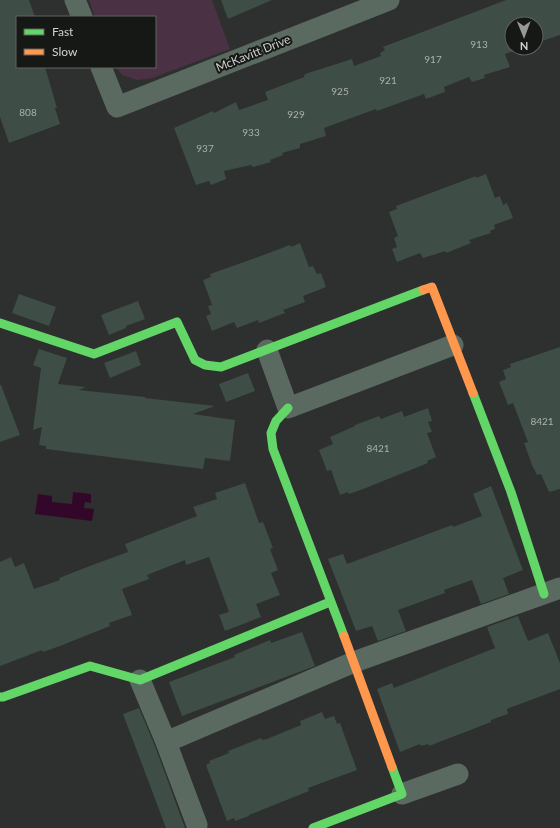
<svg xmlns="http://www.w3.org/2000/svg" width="560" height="828" font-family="Lato,sans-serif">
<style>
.green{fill:#4b3144}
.water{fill:#33072a}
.building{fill:#3e4d46}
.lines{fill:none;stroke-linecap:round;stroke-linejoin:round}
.street{stroke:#5b6a61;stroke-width:21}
.fast{stroke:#63d668;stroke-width:9}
.slow{stroke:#ff974d;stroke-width:9}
.labels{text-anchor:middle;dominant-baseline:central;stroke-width:4;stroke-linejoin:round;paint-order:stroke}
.number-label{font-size:10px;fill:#abb1ae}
.street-label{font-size:12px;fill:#cfd2d0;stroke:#161816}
</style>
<rect width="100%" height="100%" fill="#2d302e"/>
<path class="green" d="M89,0H212L230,49L152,78L137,80L122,75L116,67H155V17H95Z"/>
<path class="water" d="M73,492L91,494V503L85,502L84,508L94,509L92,521L35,514L38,494L52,496V502L72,504Z"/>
<path class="building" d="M0,0H29L35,17H17V67H45L57,108H55L60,124L9,143L0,117Z
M221,0H272L228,19Z
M506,0H560V35L536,43V24H512V48H521L505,54L510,67L484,75L485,78L472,82L469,77L444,87L445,92L426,99L424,94L377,111L376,109L324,128L326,136L300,144V148L282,153L283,155L270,160L271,162L253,167L251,165L224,171L226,179L211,185L209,181L196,185L174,128L213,111L214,113L236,102L239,110L268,100L265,92L304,77L305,74L352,59L354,66L381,56L380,53L385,50L383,47Z
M486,174L495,198L500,196L503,205L507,203L513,218L494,225L495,229L490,231L491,233L469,240L471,243L446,253V251L423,258L420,253L397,262L392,249L397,247L394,238L398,236L389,212L397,209L396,206L476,176V178Z
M300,243L309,267L313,266L317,274L321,273L326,287L303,296L305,302L283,310L285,313L259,323L258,320L237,328L234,322L212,331L206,316L211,314L208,306L212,305L203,280L211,277L210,274L258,257L290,245L291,247Z
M19,294L56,307L49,326L12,313Z
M138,301L145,319L126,326V328L109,335L101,315Z
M560,347V489L549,492L541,474L537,475L532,465L524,443L528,442L513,403L508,405L499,382L506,379L503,370L511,367L510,364Z
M39,349L67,358L58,384L86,387L79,390L145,397V398L215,406L193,414L235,420L230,461L205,458L203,469L46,449V446L39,445L42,427L33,430L41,368L33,365Z
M136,351L141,365L110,378L104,363Z
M248,373L255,391L226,402L219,384Z
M0,385H1L20,435L0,442Z
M428,408L432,421L428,422L432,432L427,433L436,457L427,461L428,463L383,481L366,488L349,494L348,492L340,495L331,470L327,471L319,450L333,444L330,437L355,426V425L379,416L381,419L402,411L404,417Z
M245,483L259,523L263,522L273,548L270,549L278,570L271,573L280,595L256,604L261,617L225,631L219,615L229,612L209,557L186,565L185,560L147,575L149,579L122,589L132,615L109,623L110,626L60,646L43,652L42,650L0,666V562L11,557L15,567L24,563L34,589L60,580L59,578L95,564L128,552L125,544L197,516L193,507L217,499L215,493Z
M491,486L523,570L503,578L509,594L481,604L472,580L444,590L445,593L398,610L406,631L378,641L372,626L356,631L328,559L343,554L347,564L452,525L453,527L482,516L473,494Z
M518,616L528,641L548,633L560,663V689L507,709L508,714L491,720V722L429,746L428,744L421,746L420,744L400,752L377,689L392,683L394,688L495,648L487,627Z
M302,632L315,666L182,716L169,682L235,657L234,655L270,640L271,643Z
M139,708L155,746L185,828H166L123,714Z
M322,712L325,719L334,716L337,724L340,723L357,770L308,788L309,791L249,815V816L235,821L234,818L227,821L206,765L210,763L209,761L229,753L228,751L261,738L262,740L267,739L301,725L300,721Z"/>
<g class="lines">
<path class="street" d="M75,0L82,17
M101,67L117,107L389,0
M267,350L288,408L453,345
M140,680L166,742L197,825
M166,742L354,662L560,588
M402,794L458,774"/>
<path class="fast" d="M0,323L94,354L177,322L195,360L205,365L221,367L423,290
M473,393L511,492L544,594
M288,408L276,421L271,433L273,449L344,636
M0,697H3L90,666L140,680L330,602
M313,828L402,794L392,767"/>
<path class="slow" d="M423,290L432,287L473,393
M344,636L392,767"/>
</g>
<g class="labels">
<g class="number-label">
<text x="479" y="44">913</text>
<text x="433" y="59">917</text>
<text x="388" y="80">921</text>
<text x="340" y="91">925</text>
<text x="28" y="112">808</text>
<text x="296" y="114">929</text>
<text x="251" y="132">933</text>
<text x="205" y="148">937</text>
<text x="542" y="421">8421</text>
<text x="378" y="448">8421</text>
</g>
<g class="street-label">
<text transform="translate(253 53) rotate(-22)">McKavitt Drive</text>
</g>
</g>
<rect x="16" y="16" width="140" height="52" fill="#161816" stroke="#606260"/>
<rect x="24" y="29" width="20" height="6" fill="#63d668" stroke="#606260"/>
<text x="52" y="36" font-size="12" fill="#cfd2d0">Fast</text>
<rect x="24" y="49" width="20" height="6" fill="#ff974d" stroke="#606260"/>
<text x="52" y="56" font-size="12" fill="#cfd2d0">Slow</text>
<g transform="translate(524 36) rotate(179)"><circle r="19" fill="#161816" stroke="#606260"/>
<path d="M0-3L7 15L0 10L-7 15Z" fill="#969997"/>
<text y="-6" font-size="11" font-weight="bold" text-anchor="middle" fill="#cfd2d0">N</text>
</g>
</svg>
